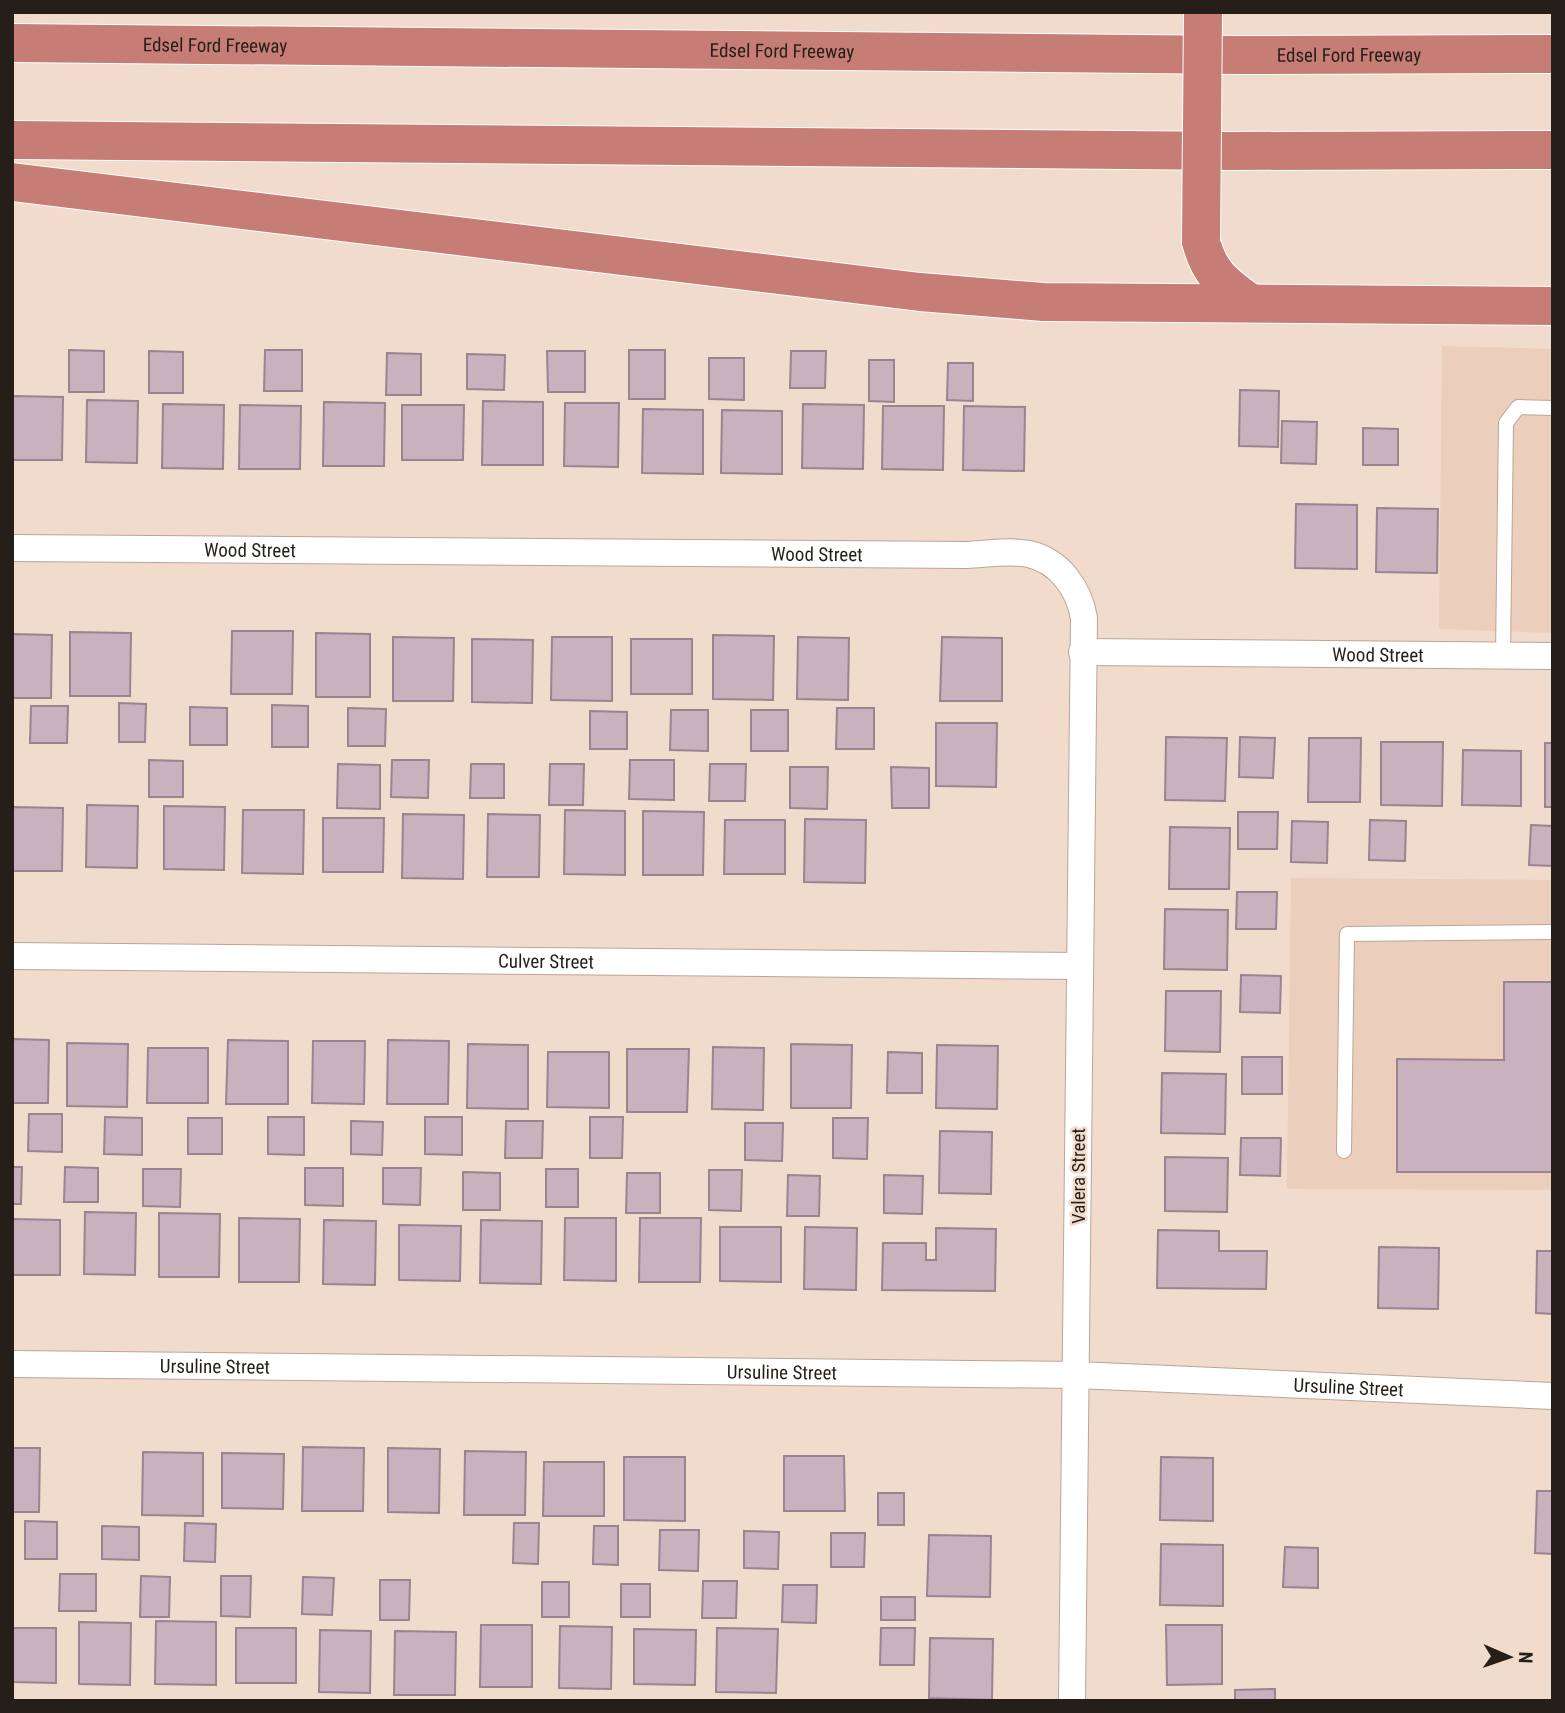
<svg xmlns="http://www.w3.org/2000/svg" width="1565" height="1713" font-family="'Roboto Condensed',sans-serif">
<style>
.built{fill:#ebcebb}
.building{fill:#c9b1bd;stroke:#9a848f;stroke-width:2}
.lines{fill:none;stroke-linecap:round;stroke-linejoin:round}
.service-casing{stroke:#baa697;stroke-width:16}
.minor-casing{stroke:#baa697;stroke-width:28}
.motorway-casing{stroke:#fff;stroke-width:40}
.service{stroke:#fff;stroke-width:14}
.minor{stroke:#fff;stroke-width:26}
.motorway{stroke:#c57d75;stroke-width:38}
.motorway-bridge-casing{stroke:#fff;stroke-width:40;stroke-linecap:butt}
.motorway-bridge{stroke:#c57d75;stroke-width:38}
.labels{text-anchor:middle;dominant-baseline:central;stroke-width:5;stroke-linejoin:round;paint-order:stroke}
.street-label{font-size:19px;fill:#261e19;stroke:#f1dbcc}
</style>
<rect width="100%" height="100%" fill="#f1dbcc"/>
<path class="built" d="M1442,346L1553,349V633L1439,629Z
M1291,878L1553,880V1190L1287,1189Z"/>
<path class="building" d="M69,350L104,351V392H69Z
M265,350H302V391H264Z
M629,350H665V399H629Z
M149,351L183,352V393H149Z
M547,351H585V392H548Z
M791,351H826L825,388H790Z
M387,353L421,354V395H386Z
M467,354L505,355L504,390L467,389Z
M709,358H744V400L709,399Z
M869,360H894V402L869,401Z
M948,363H973V401L947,400Z
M1240,390L1279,391L1278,447L1239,446Z
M12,396L63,397L62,460H12Z
M87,400L138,401L137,463L86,462Z
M483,401L543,402V465H482Z
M324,402L385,403L384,466H323Z
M565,403H619L618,467L564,466Z
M163,404L224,405L223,469L162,468Z
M803,404L864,405L863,469L802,468Z
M240,405L301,406L300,469H239Z
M402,405H464L463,460H402Z
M883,406H944L943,470L882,469Z
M964,406L1025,407L1024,471L963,470Z
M643,409L703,410V474L642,473Z
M722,410L782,411V474L721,473Z
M1282,421L1317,422L1316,464L1281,463Z
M1363,428L1398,429V465H1363Z
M1296,504L1357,505V569L1295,568Z
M1377,508L1438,509L1437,573L1376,572Z
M232,631H293L292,694H231Z
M70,632L131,633L130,696H70Z
M316,633L370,634V697H316Z
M12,634L52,635L51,698H12Z
M713,635L774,636L773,700L713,699Z
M393,637L454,638L453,701H393Z
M552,637H612V701L551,700Z
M798,637L849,638L848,700L797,699Z
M942,637L1002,638V701H940Z
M472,639L533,640L532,703L472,702Z
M631,639H692V694H631Z
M119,703L146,704L145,742H119Z
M272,705L308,706V747H272Z
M31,706H68L67,743H30Z
M190,707L227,708V745H190Z
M348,708L386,709L385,746H348Z
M837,708H874V749H836Z
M671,710H708V751L670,750Z
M751,710H788V751H751Z
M590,711L627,712V749H590Z
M936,723H997L996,787L936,786Z
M1166,737L1227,738L1225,801L1165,800Z
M1240,737L1275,738L1273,778L1239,777Z
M1309,738H1361L1360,802H1308Z
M1381,742H1443L1442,806L1381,805Z
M1545,743H1553V807H1545Z
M1463,750L1521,751V806L1462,805Z
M149,760L183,761V797H149Z
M392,760H429L428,798L391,797Z
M630,760H674V800L629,799Z
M338,764L380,765V809L337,808Z
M471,764H504V798H470Z
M550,764H584L583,805H549Z
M710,764H746L745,801H709Z
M790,767H828L827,809L790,808Z
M891,767L929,768V808H892Z
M87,805L138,806L137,868L86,867Z
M164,806L225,807L224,870L164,869Z
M12,807L63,808L62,871H12Z
M243,810H304L303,874L242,873Z
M565,810L625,811V875L564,874Z
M643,811L704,812L703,875H643Z
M1238,812H1278L1277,849H1238Z
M403,814L464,815L463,879L402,878Z
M488,814L540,815L539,877H487Z
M323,818H384L383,872H323Z
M805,819L866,820L865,883L804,882Z
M725,820H785V874H724Z
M1370,820L1406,821L1405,861L1369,860Z
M1292,821L1328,822L1327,863L1291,862Z
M1531,825L1553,826V866L1529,865Z
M1170,827L1230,828L1229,889H1169Z
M1237,892H1277L1276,929H1236Z
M1165,909L1228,910L1227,970L1164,969Z
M1241,975L1281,976L1280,1013L1240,1012Z
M1504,982H1553V1172H1397V1059L1504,1060Z
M1166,991H1221L1220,1052L1165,1051Z
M12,1039L49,1040L48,1103H12Z
M228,1040L288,1041V1104H226Z
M388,1040L449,1041L448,1104H387Z
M313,1041H365L364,1104L312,1103Z
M67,1043L128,1044L127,1107L67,1106Z
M468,1044L528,1045V1109L467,1108Z
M791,1044L852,1045L851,1108H791Z
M937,1045L998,1046L997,1109L936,1108Z
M713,1047L764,1048L763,1110L712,1109Z
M148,1048H208V1103H147Z
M627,1049H689L687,1112H627Z
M548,1052H609V1108L547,1107Z
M888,1052L922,1053V1093H887Z
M1242,1057H1282V1094H1242Z
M1162,1073L1226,1074L1225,1134L1161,1133Z
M29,1114H62V1152L28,1151Z
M105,1117L142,1118V1155L104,1154Z
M268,1117H304V1155L268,1154Z
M425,1117H462V1155L425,1154Z
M590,1117H623L622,1158H590Z
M188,1118H222V1154H188Z
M833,1118H868L867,1159L833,1158Z
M351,1121L383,1122L382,1155L351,1154Z
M506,1121H543L542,1158H505Z
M745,1123H783L782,1161L745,1160Z
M940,1131L992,1132L991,1194L939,1193Z
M1241,1138H1281L1280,1176L1240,1175Z
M1165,1157L1228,1158L1227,1212L1165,1211Z
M12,1167H22L21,1204H12Z
M65,1167L98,1168V1202H64Z
M305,1168H343V1206L305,1205Z
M383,1168H421L420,1205L383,1204Z
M143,1169H181L180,1207L143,1206Z
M546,1169H578V1207H546Z
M709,1170H742L741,1211L709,1210Z
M463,1172L500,1173V1210H463Z
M627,1173H660V1213H626Z
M788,1175L820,1176L819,1216H787Z
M884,1175L923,1176L922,1214L884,1213Z
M85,1212L136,1213L135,1275L84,1274Z
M159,1213L220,1214L219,1277H159Z
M239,1218L300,1219L299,1282H239Z
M565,1218H616V1281L564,1280Z
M640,1218H701L700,1282H639Z
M12,1219L60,1220V1275H12Z
M324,1220L376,1221L375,1285L323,1284Z
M481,1220L542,1221L541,1284L480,1283Z
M399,1225L461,1226L460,1281L399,1280Z
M720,1227H781V1282L720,1281Z
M805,1227L857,1228L856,1290L804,1289Z
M936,1228L996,1229L995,1291L882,1290L883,1243H926V1260H936Z
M1158,1230L1219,1231V1251H1267L1266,1289L1157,1288Z
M1379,1247L1439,1248L1438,1309L1378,1308Z
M1537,1251H1553V1314L1536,1313Z
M303,1447L364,1448L363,1511H302Z
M12,1448H40L39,1512H12Z
M388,1448L440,1449L439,1513L388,1512Z
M465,1451L526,1452L525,1515H464Z
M143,1452L203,1453V1516L142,1515Z
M222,1453L284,1454L283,1509L222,1508Z
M784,1456H844L845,1511H784Z
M624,1457H685V1521L624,1520Z
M1161,1457L1213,1458V1521L1160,1520Z
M544,1462H604V1516H543Z
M1537,1491H1553V1554L1535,1553Z
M878,1493H904V1525H878Z
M25,1521L57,1522V1559H25Z
M185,1523L216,1524L215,1562L184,1561Z
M514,1523H539L538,1564L513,1563Z
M102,1526L139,1527V1560L102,1559Z
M594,1526H618V1565L593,1564Z
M660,1530H699L698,1571L659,1570Z
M744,1531L779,1532L778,1569L744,1568Z
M831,1533H865L864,1567H831Z
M929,1535L991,1536L990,1597L927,1596Z
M1161,1544L1223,1545V1606L1160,1605Z
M1285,1547L1318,1548V1588L1283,1587Z
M60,1574H96V1611H59Z
M141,1576L170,1577L169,1617H140Z
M221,1576H251L250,1617L221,1616Z
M303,1577L334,1578L332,1615L302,1614Z
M380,1580H410L409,1620H380Z
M703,1581H737L736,1618H702Z
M542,1582H569V1617H542Z
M621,1584H650V1617H621Z
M783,1585H817L816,1623L782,1622Z
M881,1597H915V1620H881Z
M156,1621L216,1622V1685L155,1684Z
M79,1622L131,1623L130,1685L79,1684Z
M481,1625H532V1687H480Z
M1166,1625H1222V1684L1167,1685Z
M560,1626L612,1627L611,1689L559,1688Z
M12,1628H56V1683L12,1682Z
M236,1628H296V1683H236Z
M717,1628L778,1629L776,1693L716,1692Z
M881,1628H915L914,1665H880Z
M634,1629L696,1630L695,1685L634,1684Z
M320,1630L371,1631L370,1693L319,1692Z
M395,1631L456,1632L455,1695H394Z
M930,1638L993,1639L992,1700L929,1698Z
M1275,1689V1701H1235V1690Z"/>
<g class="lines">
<defs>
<path id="service" d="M1503,655L1506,423L1518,407L1553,408
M1344,1151L1347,934L1553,932"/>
<g id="minor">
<path id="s1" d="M12,548L967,555C987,554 1009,550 1029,554C1060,561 1079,589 1084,618L1072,1701"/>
<path id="s2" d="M1082,652L1553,656"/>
<path id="s3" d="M12,956L1080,966"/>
<path id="s4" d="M12,1364L1077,1375L1553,1396"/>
</g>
<g id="motorway">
<path id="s5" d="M12,43L1238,55L1553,54"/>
<path d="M12,140L1231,151L1553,150"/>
<path d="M12,182L920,292L1043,302L1553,306"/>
<path d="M1201,241C1209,274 1224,284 1250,303"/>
</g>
</defs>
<use href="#service" class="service-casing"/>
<use href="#minor" class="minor-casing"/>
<use href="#motorway" class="motorway-casing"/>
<use href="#service" class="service"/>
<use href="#minor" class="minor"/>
<use href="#motorway" class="motorway"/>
<defs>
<path id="motorway-bridge" d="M1201,241L1203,12"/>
</defs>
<use href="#motorway-bridge" class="motorway-bridge-casing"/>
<use href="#motorway-bridge" class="motorway-bridge"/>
</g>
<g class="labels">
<g class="street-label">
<text stroke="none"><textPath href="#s5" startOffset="203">Edsel Ford Freeway</textPath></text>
<text stroke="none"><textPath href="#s5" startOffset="770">Edsel Ford Freeway</textPath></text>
<text stroke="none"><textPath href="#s5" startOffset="1337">Edsel Ford Freeway</textPath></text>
<text stroke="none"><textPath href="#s1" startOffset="238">Wood Street</textPath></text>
<text stroke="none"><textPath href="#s1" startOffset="805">Wood Street</textPath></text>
<text stroke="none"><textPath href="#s2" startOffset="296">Wood Street</textPath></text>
<text stroke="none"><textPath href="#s3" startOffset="534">Culver Street</textPath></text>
<text transform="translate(1078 1176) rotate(-90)">Valera Street</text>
<text stroke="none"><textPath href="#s4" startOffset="203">Ursuline Street</textPath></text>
<text stroke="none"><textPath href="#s4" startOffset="770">Ursuline Street</textPath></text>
<text stroke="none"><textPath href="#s4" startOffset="1337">Ursuline Street</textPath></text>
</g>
</g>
<rect width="1565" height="1713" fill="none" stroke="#261e19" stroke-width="28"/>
<g transform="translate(1509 1657) rotate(92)" stroke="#f1dbcc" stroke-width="5" paint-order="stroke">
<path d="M0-5L12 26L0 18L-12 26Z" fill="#261e19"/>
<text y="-10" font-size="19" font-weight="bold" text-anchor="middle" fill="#261e19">N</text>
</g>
</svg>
